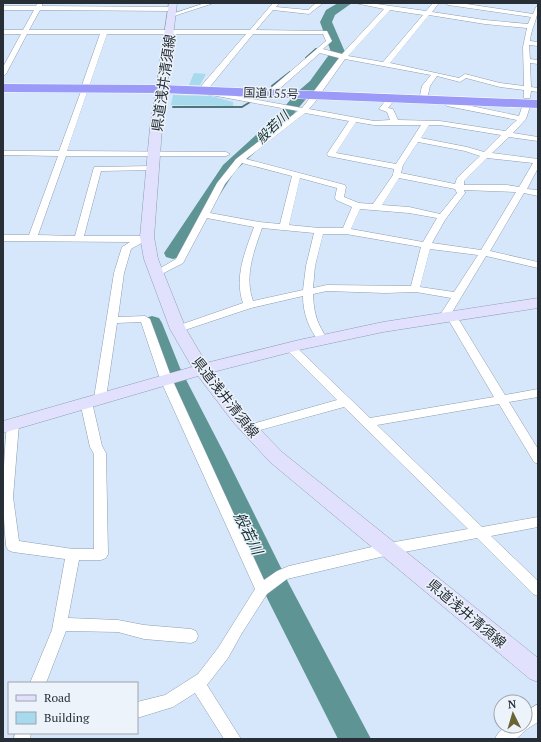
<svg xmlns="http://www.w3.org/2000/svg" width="541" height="742" font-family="'PT Serif','Noto Sans JP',serif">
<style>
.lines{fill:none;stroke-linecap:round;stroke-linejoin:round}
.stream{stroke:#4e7678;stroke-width:2}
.river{fill:#5e9594;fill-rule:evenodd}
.building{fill:#a8daee}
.street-casing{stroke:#8e9daf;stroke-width:1}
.secondary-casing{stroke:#8e9daf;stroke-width:1}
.highway-casing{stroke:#fff;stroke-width:1}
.street{fill:#fff;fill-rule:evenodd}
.secondary{fill:#e1e1fd;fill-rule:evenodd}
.highway{fill:#9b9af8;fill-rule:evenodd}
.labels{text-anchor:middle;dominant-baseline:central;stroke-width:3;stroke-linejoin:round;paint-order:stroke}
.far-street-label{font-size:12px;fill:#282e35;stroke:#edf3fb}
.far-water-label{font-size:13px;font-style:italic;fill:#133030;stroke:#edf3fb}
.street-label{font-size:14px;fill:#282e35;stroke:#edf3fb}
.water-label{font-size:15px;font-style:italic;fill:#133030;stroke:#edf3fb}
</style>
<rect width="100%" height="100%" fill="#d7e7fb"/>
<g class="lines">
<path class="stream" d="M306,58L316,49
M272,86L290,72
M173,107H242L250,102"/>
<path class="river" d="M338,3H352L335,15L332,22L345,52L320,87L305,100L287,122L235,171L180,257L173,259L166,257L164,253L223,165L277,116L295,94L310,81L331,52L320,22L326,10Z
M152,316L159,318L162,323L180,368L225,455L288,582L371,739H338L268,600L201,455L158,368L142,323L145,318Z"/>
</g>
<path class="building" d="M194,73L206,74L200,85H189Z
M173,95L211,96L233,102V106L171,105Z"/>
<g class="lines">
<defs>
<path id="street" d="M38,3H42V6L172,7L175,9L172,11L40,10L29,30H250L273,3H279L276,7L308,10L316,3H323L309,14L273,10L256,30L327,31L332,41L323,49L342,54L384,9L355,3H370L426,11L433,3H439L432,12L485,20L528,24L531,17L448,5L445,3H460L533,14L536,7L538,6C538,19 531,28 530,41L538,42V46L529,45L530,59L538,60V64L530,63L531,87L538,88V92L531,91L530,98H524V90L500,87L466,78L460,82L437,76L430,86L428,95L424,97L420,95L422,86L431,75L345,59L321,93H318L321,95L309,109L374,121L390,120L387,112L379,109L389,96H392L396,98L388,108L393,109L398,120L440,121L505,131L517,120L447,106L440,100L444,98L452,102L519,116L524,101H527L531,103L526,119L513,133L538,137V141L509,137L492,153L538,159V168L527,189L538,190V196L524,193L490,251L538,262V268L486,256L451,314L456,315L505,395L538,389V397L509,402L538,449V464L534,462L499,404L377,425L482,527L538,517V527L491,536L538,581V596L533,594L477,538L389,555L287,579L267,594L242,633L228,658L207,685L241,739H224L195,693L173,707L137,718V702L165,695L198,674L218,648L255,589L160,379L141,322L117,323L106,398L104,401H96L94,398L114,273L122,247L130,242L3,241V235H29L58,156L3,155V151H59L83,86L82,85L100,34H27L6,74L3,76V67L21,34H3V30H23L34,10H3V6H36ZM390,10L423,15L383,62L348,56ZM429,15L485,24L527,28L523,47L524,86L500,83L465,74L459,78L390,63ZM107,34H246L202,85V89H208L253,34H323L326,41L270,89L274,91H277L320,53L339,58L314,91L317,93H314L302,108L208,91V95H211L298,111L236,159L217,183L176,259L152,273L157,276L160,275L183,263L207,218L254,227C245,252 234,277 243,303L174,327L173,329L174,331H182L251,308L303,296C303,314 309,328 319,342H327L328,340C317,323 314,315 313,294L327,291L385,293L416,292L451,298L438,318L443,321L448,319L494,397L370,418L294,345H286L285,347L286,349L337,400L245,426L243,429L245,432L249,433L344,407L468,529L389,543L289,566L277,571L264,580L172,379L150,319L145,316L118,317L124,273L131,249L152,237L147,234L141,236H84L101,171L153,170L157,168L153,166L94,167L75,236L38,235L66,156H226L230,154L226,152L67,151ZM305,113L349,121L327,154L328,156L394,169L393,175L373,204L359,203L344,197L346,187L345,185L246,159ZM356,122L374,125H421L396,164L336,153ZM429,125H440L501,135L484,152L467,147L421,138ZM418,142L465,151L480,156L457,178L455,184L401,173L403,165ZM487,158L533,163L519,187L507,185H464V181ZM242,163L292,176L280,224L259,222L210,213L225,184ZM300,178L337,188L335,198L336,200L352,207L343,228H319L289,225ZM399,178L455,189L457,193L440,214L409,207L382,205ZM464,190L516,192L481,250L432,243L445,220L465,193ZM360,209L409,213L437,218L423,242L351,229ZM262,228L314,233L306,266L303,290L253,301C244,276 254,251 262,228ZM323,234H346L421,247L411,286L327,285L313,288L315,266ZM430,249L478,255L454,292L420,287Z
M205,3H214L174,16L169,15Z
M86,398L90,399L92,402L102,446L106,453L108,554L106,558L101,560H79L68,618L118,620L144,625L191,629L196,631L198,636L196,641L191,643L144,639L118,632L66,631L46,683H30L52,630L65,559L13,552L8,550L6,546C2,505 3,465 7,424L9,421L13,420L17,421L19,424L13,497L19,541L73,549H94V454L90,447L80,402L82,399Z
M538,704V722L527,729L516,739H495C501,725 512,726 525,726V712Z
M15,733H31L30,739H14Z"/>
<path id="secondary" d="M169,3H177L162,128L154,237L158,259L186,329L206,363L299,340L383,322L538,298V308L383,332L299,350L213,372L245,414L282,452L538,658V682L530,679L270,462L233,422L198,376L3,433V421L192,367L170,329L144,259L140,237L150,128Z"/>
<path id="highway" d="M3,84L161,85L538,100V108L161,93L3,92Z"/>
</defs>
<use href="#street" class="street-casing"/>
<use href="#secondary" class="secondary-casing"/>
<use href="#highway" class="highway-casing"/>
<use href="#street" class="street"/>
<use href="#secondary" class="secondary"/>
<use href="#highway" class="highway"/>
</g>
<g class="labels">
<g class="far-street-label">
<text transform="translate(271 93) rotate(2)">国道155号</text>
</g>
<g class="far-water-label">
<text transform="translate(272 127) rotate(-44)">般若川</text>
</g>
<g class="street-label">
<text transform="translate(163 83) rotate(-82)">県道浅井清須線</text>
<text transform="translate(226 397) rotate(52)">県道浅井清須線</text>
<text transform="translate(467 613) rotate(40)">県道浅井清須線</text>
</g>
<g class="water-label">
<text transform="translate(249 533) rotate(64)">般若川</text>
</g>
</g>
<rect width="541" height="742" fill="none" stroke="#282e35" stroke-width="8"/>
<rect x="8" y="682" width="130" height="52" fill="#edf3fb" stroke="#9ea4ac"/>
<rect x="16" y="695" width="20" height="6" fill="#e1e1fd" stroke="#9ea4ac"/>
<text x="44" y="702" font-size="12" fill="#282e35">Road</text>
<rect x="16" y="712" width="20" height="12" fill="#a8daee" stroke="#9ea4ac"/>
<text x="44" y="722" font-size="12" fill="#282e35">Building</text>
<g transform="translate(513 714) rotate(355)"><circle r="19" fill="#edf3fb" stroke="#9ea4ac"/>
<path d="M0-3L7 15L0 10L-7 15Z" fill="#696532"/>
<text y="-6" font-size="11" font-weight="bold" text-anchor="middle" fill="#282e35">N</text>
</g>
</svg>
